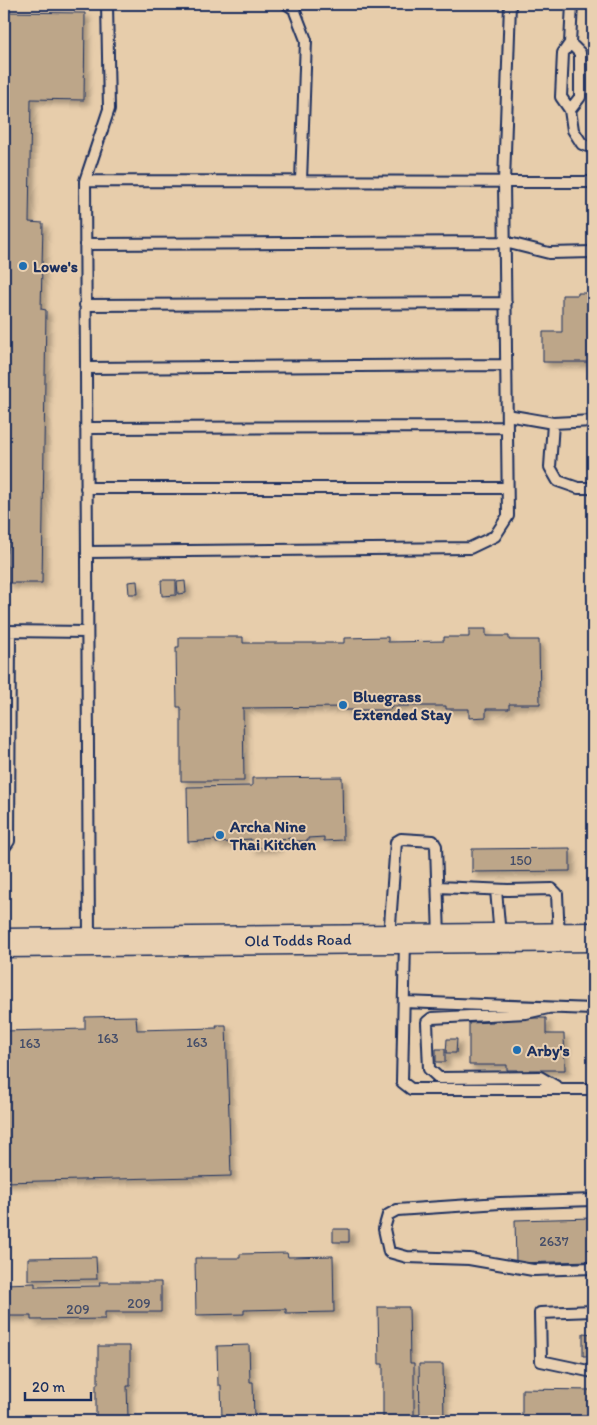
<svg xmlns="http://www.w3.org/2000/svg" width="597" height="1425" font-family="Itim,sans-serif">
<style>
.building{fill:#bda689;stroke:#1b2f5e;filter:url(#shadow)}
.lines{fill:none;stroke-linecap:round;stroke-linejoin:round}
.service-casing{stroke:#1b2f5e;stroke-width:14}
.secondary-casing{stroke:#1b2f5e;stroke-width:31}
.service{stroke:#e9d0b1;stroke-width:10}
.secondary{stroke:#e9d0b1;stroke-width:28}
.poi-dot{fill:#1f6fb2;stroke:#e9d0b1;stroke-width:2}
.labels{text-anchor:middle;dominant-baseline:central;stroke-width:4;stroke-linejoin:round;paint-order:stroke}
.number-label{font-size:14px;fill:#444d69}
.poi-label{font-size:16px;font-weight:bold;fill:#1b2f5e;stroke:#e9d0b1;text-anchor:start}
.street-label{font-size:16px;fill:#1b2f5e;stroke:#e9d0b1}
</style>
<defs>
<filter id="shadow"><feDropShadow dx="4.5" dy="4.5" stdDeviation="2.5" flood-color="#0004"/></filter>
</defs>
<rect width="100%" height="100%" fill="#e7cdab"/>
<filter id="ink" filterUnits="userSpaceOnUse"><feTurbulence type="fractalNoise" baseFrequency=".02" numOctaves="2"/><feDisplacementMap in="SourceGraphic" scale="10" xChannelSelector="R" yChannelSelector="G"/><feConvolveMatrix kernelMatrix="1 2 1 2 8 2 1 2 1" color-interpolation-filters="sRGB"/></filter>
<g filter="url(#ink)">
<path class="building" d="M4,12L85,13L84,100L31,99L29,222L43,223L41,309L46,310L42,583H8V543H4Z
M578,293H593V362H543V332H562V295H578Z
M161,580H176V595L162,596Z
M137,581L138,594H129L128,582Z
M185,581L186,593L178,594L177,582Z
M469,629H486V636H509V640H539L540,704H509V709H486V717L469,718V709H446V706H391L390,710H345V707L243,708L244,781H181V707H177L176,647H179V637H243V643H344V638L388,637V642L444,641V637H469Z
M342,777L343,840L324,841V837L308,838V841H293L292,838L278,839V847L251,848V839L234,840V842L216,843V840L188,842L187,787L252,786V778Z
M570,848V871L472,872V849Z
M136,1016L137,1030L217,1028L216,1025H226L231,1176L4,1182V1031L85,1029V1017Z
M493,1018H546V1034H564L565,1070H529V1073H517V1070H507V1065H469V1023L493,1022Z
M447,1039H457L456,1053H446Z
M436,1049H445V1062H436Z
M593,1218V1261L516,1263L515,1220Z
M333,1229H349V1242H333Z
M287,1253L288,1257L333,1256L334,1312L286,1313V1309L244,1310V1314L196,1315L195,1258H240V1254Z
M96,1257L97,1279L28,1280V1258Z
M99,1282H161V1312H105V1319L31,1320V1316H4V1284L35,1283V1287L100,1286Z
M378,1307H409L410,1363H414V1421H383V1364H379Z
M583,1333L593,1334V1356H583Z
M249,1345L250,1382H253L254,1418H250V1421H219V1418H222L221,1385H218L217,1346Z
M98,1346H130V1386H127L128,1417H131V1421H100V1419L96,1420V1384H98Z
M419,1364H443L444,1421H420Z
M522,1389L593,1390V1419L522,1418Z"/>
<g class="lines">
<defs>
<path id="service" d="M287,4L294,9L306,40L301,181
M572,4L570,43L563,53L561,97L570,110L573,130L582,144L593,148
M570,43L580,53V97L570,110
M85,181L593,182
M85,244L505,242L549,253L593,252
M85,305L506,303
M86,368L506,365
M507,415L553,423L550,467L558,481L578,488H593
M553,423L593,421
M86,428L507,427
M86,488H507
M87,552L470,548L495,536L508,516L504,182L510,4
M5,631L87,632
M4,848L9,841L10,631
M438,887L508,890L552,889L557,894L559,937
M496,890L500,936
M389,938L396,842L401,839L433,841L436,846L439,937
M89,941L85,181L109,109L107,4
M405,941L402,1082L411,1089H593
M404,1002L593,1009
M548,1008L526,1013L432,1018L427,1022L429,1069L439,1078L540,1077L559,1088
M593,1200L500,1203L397,1210L388,1215L384,1229L389,1252L407,1257L469,1259L533,1270L593,1268
M593,1311L540,1313L541,1361L593,1372"/>
<path id="secondary" d="M4,943L593,937"/>
</defs>
<use href="#service" class="service-casing"/>
<use href="#secondary" class="secondary-casing"/>
<use href="#service" class="service"/>
<use href="#secondary" class="secondary"/>
</g>
</g>
<g class="poi-dot">
<circle cx="23" cy="266" r="5"/>
<circle cx="343" cy="705" r="5"/>
<circle cx="220" cy="835" r="5"/>
<circle cx="517" cy="1050" r="5"/>
</g>
<g class="labels">
<g class="number-label">
<text x="521" y="860">150</text>
<text x="108" y="1038">163</text>
<text x="197" y="1042">163</text>
<text x="30" y="1043">163</text>
<text x="554" y="1241">2637</text>
<text x="139" y="1303">209</text>
<text x="78" y="1309">209</text>
</g>
<g class="poi-label">
<text x="33" y="266">Lowe's</text>
<text x="353" y="696">Bluegrass<tspan x="353" dy="18">Extended Stay</tspan></text>
<text x="230" y="826">Archa Nine<tspan x="230" dy="18">Thai Kitchen</tspan></text>
<text x="527" y="1050">Arby's</text>
</g>
<g class="street-label">
<text transform="translate(298 940) rotate(-1)">Old Todds Road</text>
</g>
</g>
<rect width="597" height="1425" fill="none" stroke="#e9d0b1" stroke-width="20"/>
<rect x="10" y="10" width="577" height="1405" fill="none" stroke="#1b2f5e" stroke-width="2" filter="url(#ink)"/>
<path d="M25 1392v8h66v-8" fill="none" stroke="#1b2f5e" stroke-width="2.5"/>
<text x="32" y="1392" font-size="15" fill="#1b2f5e" stroke="#e9d0b1" stroke-width="4" paint-order="stroke">20 m</text>
</svg>
